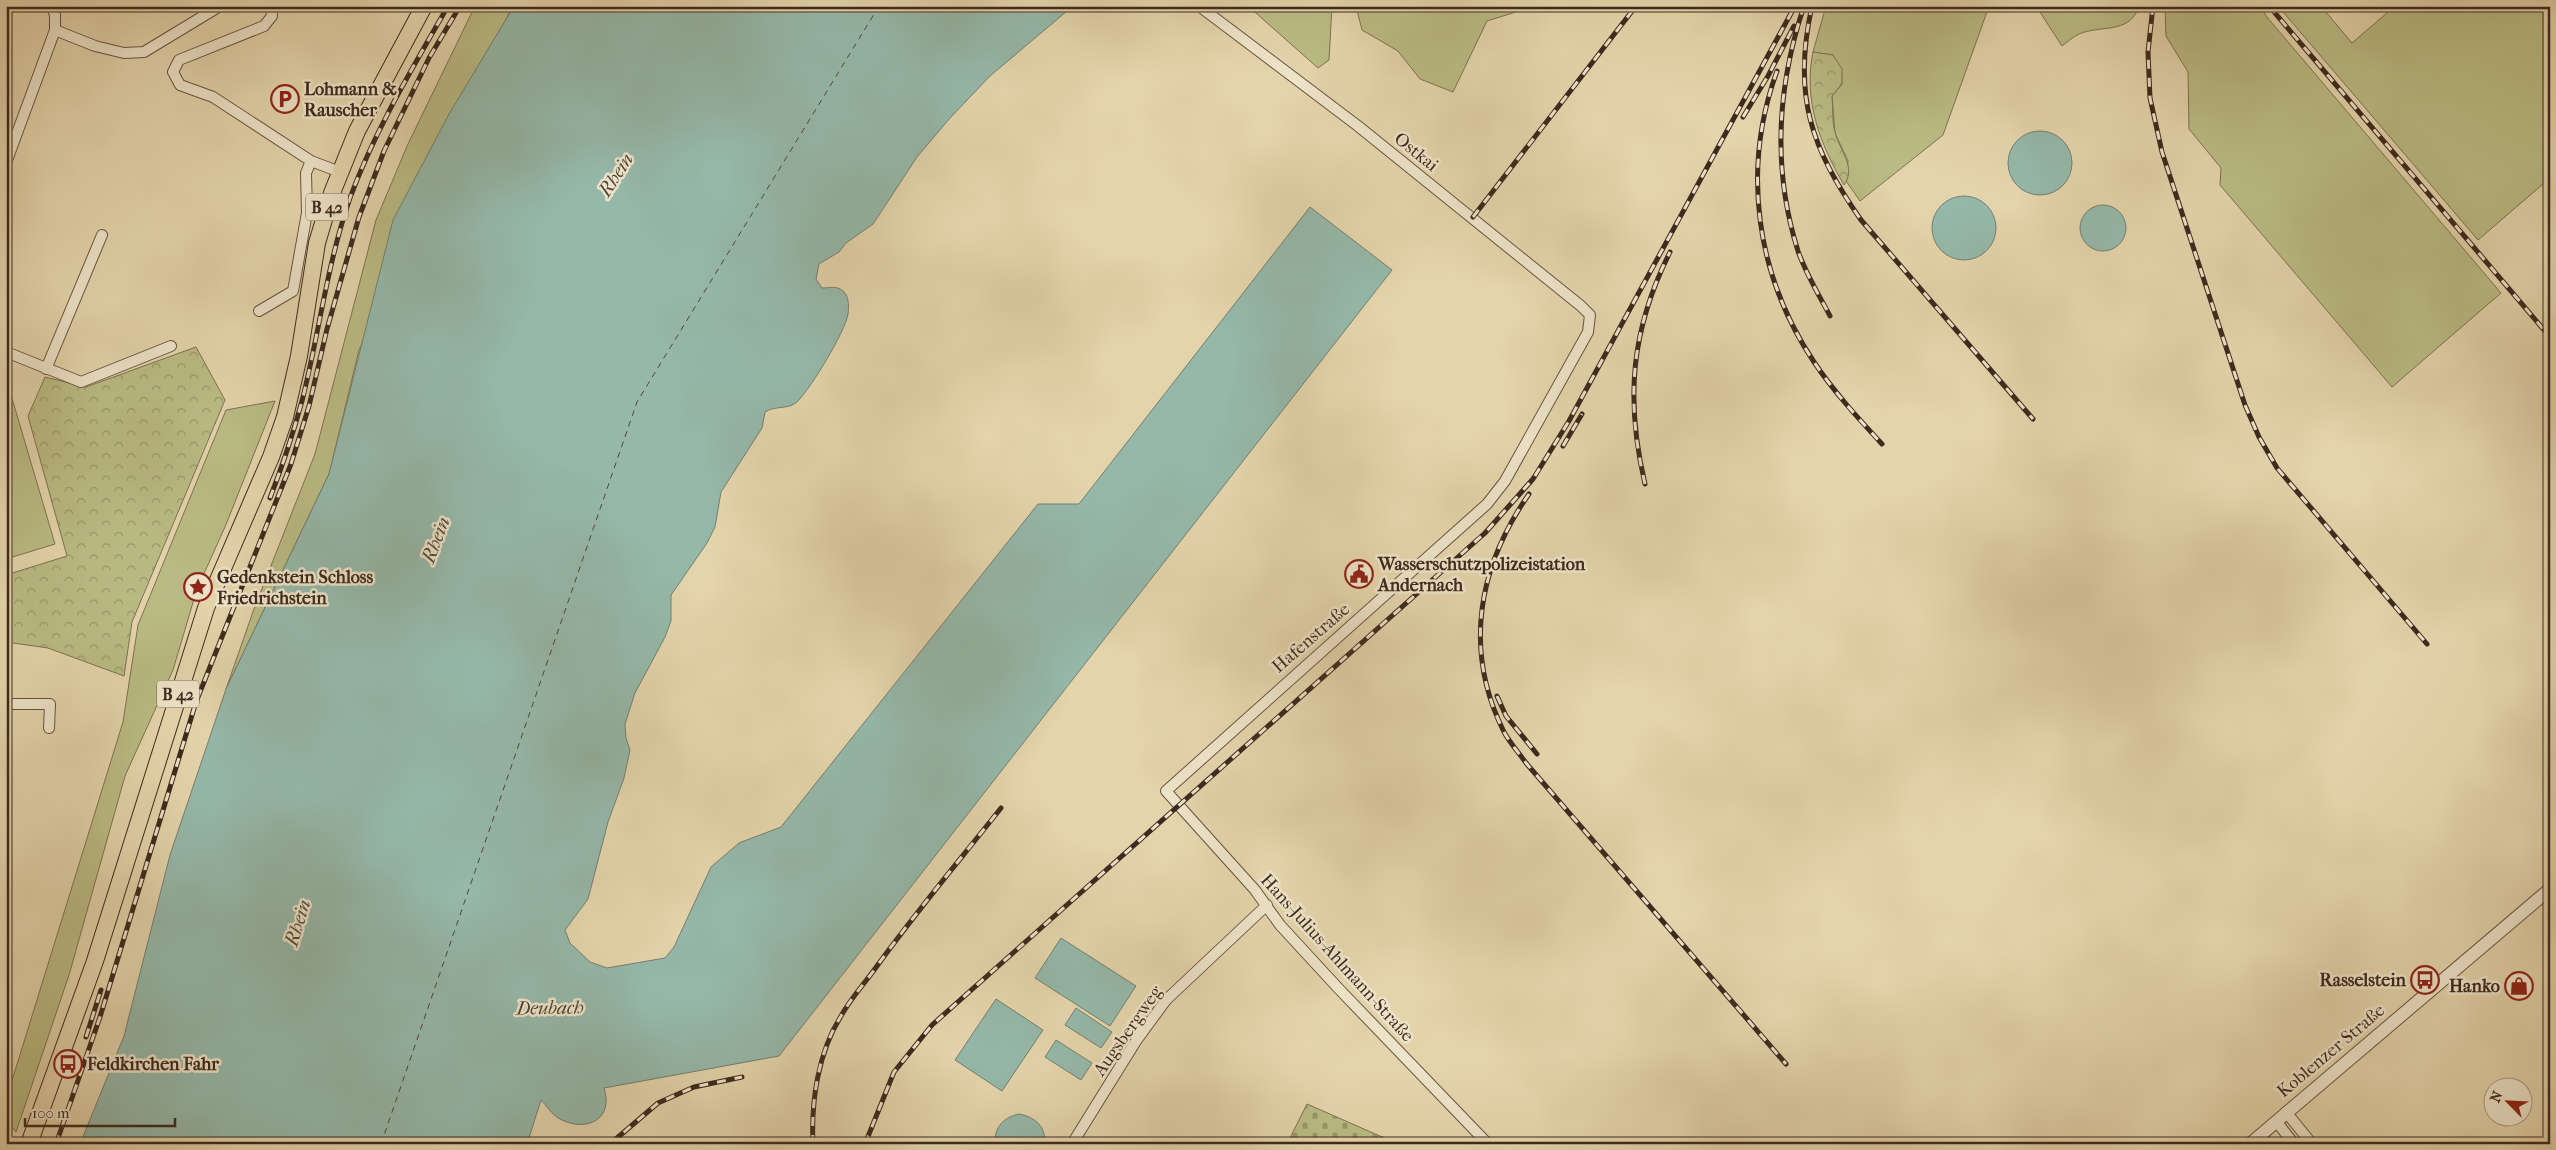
<svg xmlns="http://www.w3.org/2000/svg" width="2556" height="1150" font-family="'IM FELL French Canon',serif">
<style>
.green{fill:#babb84;stroke:#7c7251}
.forest{fill:url(#forest-crowns);stroke:#7c7251}
.cemetery{fill:url(#cemetery-stones);stroke:#7c7251}
.water{fill:#95b8a9;stroke:#727f71}
.lines{fill:none;stroke-linecap:round;stroke-linejoin:round}
.ferry{stroke:#4f463a;stroke-width:1;stroke-dasharray:6 5;stroke-linecap:butt}
.minor-casing{stroke:#675441;stroke-width:12}
.tertiary-casing{stroke:#675441;stroke-width:14}
.primary-casing{stroke:#3d2a1e;stroke-width:18}
.minor{stroke:#ede3c8;stroke-width:10}
.tertiary{stroke:#ede3c8;stroke-width:12}
.primary{stroke:#e4d4ab;stroke-width:16}
.rail-casing{stroke:#3d2a1e;stroke-width:5}
.rail{stroke:#ede3c8;stroke-width:3;stroke-dasharray:9;stroke-linecap:butt}
.labels{text-anchor:middle;dominant-baseline:central;stroke-width:5;stroke-linejoin:round;paint-order:stroke}
.shield{fill:#ede3c8;stroke:#726251;stroke-width:1}
.shield-label{font-size:16px;font-weight:bold;fill:#3d2a1e}
.poi-label{font-size:18px;font-weight:bold;fill:#3d2a1e;stroke:#ede3c8;text-anchor:start}
.street-label{font-size:18px;fill:#3d2a1e;stroke:#ede3c8}
.water-label{font-size:19px;font-style:italic;fill:#4f463a;stroke:#ede3c8}
</style>
<defs>
<pattern id="forest-crowns" width="20" height="18" patternUnits="userSpaceOnUse" patternTransform="scale(1.25)"><rect width="20" height="18" fill="#babb84"/><path d="M2 6a3 3 0 1 1 6 0M12 15a3 3 0 1 1 6 0" fill="none" stroke="#98986b"/></pattern>
<pattern id="cemetery-stones" width="16" height="16" patternUnits="userSpaceOnUse" patternTransform="scale(1.25)"><rect width="16" height="16" fill="#babb84"/><path d="M2 7V4a2 2 0 0 1 4 0v3zM10 15v-3a2 2 0 0 1 4 0v3z" fill="#98986b"/></pattern>
</defs>
<rect width="100%" height="100%" fill="#e4d4ab"/>
<filter id="stains"><feTurbulence type="fractalNoise" baseFrequency=".004" numOctaves="4"/><feColorMatrix values="0 0 0 0 .2 0 0 0 0 .09 0 0 0 0 .02 0 0 0 .5 -.17"/></filter>
<radialGradient id="worn" r=".72"><stop offset=".6" stop-color="#630" stop-opacity="0"/><stop offset="1" stop-color="#630" stop-opacity=".3"/></radialGradient>
<path class="green" d="M475,6H514L508,15L359,350L329,474L226,689L254,609L315,454L376,220L408,144Z
M1248,6H1332L1329,60L1318,68Z
M1356,6H1535L1487,21L1453,92L1420,79L1398,51L1362,30Z
M1826,6H1989L1943,135L1860,201L1846,181L1848,161L1835,133L1832,96L1842,84L1833,55L1813,52Z
M2036,6H2137L2138,9C2128,34 2100,25 2079,34C2073,37 2067,42 2062,46Z
M2165,6H2261L2266,16L2501,293L2392,387L2220,185L2221,168L2189,129L2188,72L2166,36Z
M2278,6H2321L2352,43L2395,6H2550V178L2478,240Z
M11,395L55,544L6,559V397Z
M275,401L225,527L197,589L173,670L125,776L69,975L16,1132L6,1119V1100L123,722L138,625L226,410Z"/>
<path class="forest" d="M1813,52L1833,55L1842,69V84L1832,96C1833,108 1832,121 1835,132C1839,150 1857,167 1844,185C1820,144 1803,100 1813,52Z
M196,347L225,400L132,622L124,676L48,648L6,642V575L67,556L28,416L45,377L86,387Z"/>
<path class="cemetery" d="M1307,1104L1398,1144H1287Z"/>
<path class="water" d="M514,6H1073L990,76L950,118L917,157L873,224L846,243L839,252L819,264L816,279L822,288C829,288 838,285 844,292C849,297 849,307 848,314C845,332 811,388 797,402C788,410 776,405 765,412L762,428L721,492L715,527L707,543L671,595V621L665,637L635,693L625,724L626,738L630,750L624,778L608,822L588,899L565,930L570,943L590,962L607,968L665,958L674,947L711,867L739,843L781,827L1038,504H1079L1310,207L1392,270L779,1056L604,1088C614,1119 587,1133 560,1119C551,1114 547,1106 541,1100L527,1144H80L124,1036L170,855L226,689L329,474L393,220L449,114Z
M2008 163a32 32 0 1 1 64 0a32 32 0 1 1-64 0Z
M1932 228a32 32 0 1 1 64 0a32 32 0 1 1-64 0Z
M2080 228a23 23 0 1 1 46 0a23 23 0 1 1-46 0Z
M1061,938L1136,986L1110,1026L1035,978Z
M996,999L1043,1030L1002,1091L955,1060Z
M1076,1008L1112,1032L1101,1048L1065,1025Z
M1056,1040L1092,1063L1081,1080L1045,1057Z
M1019,1114C1035,1117 1047,1127 1044,1144H995C994,1127 1004,1117 1019,1114Z"/>
<g class="lines">
<path class="ferry" d="M381,1144L637,402L879,6"/>
<defs>
<path id="minor" d="M271,6L272,16L264,26L179,60L173,72L180,85L213,97L311,161L340,172
M1203,9L1358,126L1581,306L1590,315L1588,332L1505,481L1487,504L1166,791L1255,890L1280,925L1338,988L1488,1144
M55,30L95,46L124,53L144,52L220,6
M6,163L55,30V15L52,6
M259,311L293,291L307,213L306,173L311,161
M6,352L81,382L171,346
M46,369L102,235
M6,704H50L49,728
M2286,1112L2312,1144
M2276,1121L2294,1144
M1072,1144L1136,1041L1166,1000L1267,905"/>
<path id="tertiary" d="M2250,1144L2550,889"/>
<path id="primary" d="M29,1144L95,961L206,608L271,457L285,417L299,356L317,243L332,193L357,131L424,6"/>
</defs>
<use href="#minor" class="minor-casing"/>
<use href="#tertiary" class="tertiary-casing"/>
<use href="#primary" class="primary-casing"/>
<use href="#minor" class="minor"/>
<use href="#tertiary" class="tertiary"/>
<use href="#primary" class="primary"/>
<defs>
<path id="rail" d="M1804,6C1777,87 1772,169 1798,251C1806,274 1819,295 1830,316
M1812,6C1792,95 1811,148 1861,220L2033,419
M2153,6L2148,52L2150,98L2162,152L2245,405L2259,437L2277,468L2427,644
M2269,6L2550,337
M1777,71C1741,170 1756,275 1814,362C1834,392 1858,418 1882,444
M1743,117L1768,76L1794,26
M1473,217L1636,6
M1563,446L1582,414
M1645,484C1625,399 1631,330 1670,252
M1529,494C1478,567 1463,650 1504,732C1510,743 1519,753 1526,763L1786,1064
M270,498C282,467 293,434 302,401C319,334 327,264 350,198C375,130 412,69 448,6
M1497,696L1506,716L1537,754
M86,1037L101,990
M56,1144L100,1017L196,702L291,464L309,406L327,329L359,217L384,151L429,58L460,6
M610,1144L658,1103L694,1087L742,1077
M813,1144C811,1101 818,1053 841,1016C851,998 865,983 877,966C916,912 959,861 1001,808
M865,1144L894,1072L932,1025L1485,533L1533,479L1569,421L1795,6"/>
</defs>
<use href="#rail" class="rail-casing"/>
<use href="#rail" class="rail"/>
</g>
<defs>
<symbol id="parking-ring" viewBox="-11 -11 22 22"><circle r="9.5" fill="#ede3c8" stroke="#8f2418" stroke-width="1.5"/><path d="M-3.5-5.5H1a3.5 3.5 0 0 1 0 7H-1V5.5H-3.5ZM-1-3.4V-.6H.8a1.4 1.4 0 0 0 0-2.8Z" fill="#8f2418"/></symbol>
<symbol id="civic-ring" viewBox="-11 -11 22 22"><circle r="9.5" fill="#ede3c8" stroke="#8f2418" stroke-width="1.5"/><path d="M-.6-6.5H3V-4.5H.6V-3L4-1V1h2V6H-6V1h2V-1L-.6-3ZM-1.2 2.5V6h2.4V2.5Z" fill="#8f2418"/></symbol>
<symbol id="sight-ring" viewBox="-11 -11 22 22"><circle r="9.5" fill="#ede3c8" stroke="#8f2418" stroke-width="1.5"/><path d="M0-6L1.8-2.2L6-1.7L2.9 1.2L3.7 5.4L0 3.3L-3.7 5.4L-2.9 1.2L-6-1.7L-1.8-2.2Z" fill="#8f2418"/></symbol>
<symbol id="bus-ring" viewBox="-11 -11 22 22"><circle r="9.5" fill="#ede3c8" stroke="#8f2418" stroke-width="1.5"/><path d="M-5-6H5V4H4V6H2V4H-2V6H-4V4H-5ZM-3.5-4V0h7V-4ZM-3.5 1.2v1.5H-2V1.2ZM2 1.2v1.5H3.5V1.2Z" fill="#8f2418"/></symbol>
<symbol id="shop-ring" viewBox="-11 -11 22 22"><circle r="9.5" fill="#ede3c8" stroke="#8f2418" stroke-width="1.5"/><path d="M-5-2.5h2.3a2.7 3.5 0 0 1 5.4 0H5L5.5 6h-11ZM-1.5-2.5h3a1.5 2.3 0 0 0-3 0Z" fill="#8f2418"/></symbol>
</defs>
<g fill-rule="evenodd">
<use href="#parking-ring" x="269" y="83" width="32" height="32"/>
<use href="#civic-ring" x="1343" y="558" width="32" height="32"/>
<use href="#sight-ring" x="182" y="571" width="32" height="32"/>
<use href="#bus-ring" x="2409" y="964" width="32" height="32"/>
<use href="#shop-ring" x="2503" y="970" width="32" height="32"/>
<use href="#bus-ring" x="52" y="1048" width="32" height="32"/>
</g>
<g class="labels">
<g class="shield">
<rect x="306" y="193.5" width="42" height="27" rx="4"/>
<rect x="157" y="680.5" width="42" height="27" rx="4"/>
</g>
<g class="shield-label">
<text x="327" y="207">B 42</text>
<text x="178" y="694">B 42</text>
</g>
<g class="poi-label">
<text x="304" y="89">Lohmann &amp;<tspan x="304" dy="21">Rauscher</tspan></text>
<text x="1378" y="564">Wasserschutzpolizeistation<tspan x="1378" dy="21">Andernach</tspan></text>
<text x="217" y="577">Gedenkstein Schloss<tspan x="217" dy="21">Friedrichstein</tspan></text>
<text x="2406" y="980" text-anchor="end">Rasselstein</text>
<text x="2500" y="986" text-anchor="end">Hanko</text>
<text x="87" y="1064">Feldkirchen Fahr</text>
</g>
<g class="street-label">
<text transform="translate(1416 152) rotate(39)">Ostkai</text>
<text transform="translate(1311 638) rotate(-41)">Hafenstraße</text>
<text transform="translate(1337 958) rotate(48)">Hans-Julius-Ahlmann-Straße</text>
<text transform="translate(1128 1031) rotate(-55)">Augsbergweg</text>
<text transform="translate(2331 1051) rotate(-40)">Koblenzer Straße</text>
</g>
<g class="water-label">
<text transform="translate(616 175) rotate(-57)">Rhein</text>
<text transform="translate(436 540) rotate(-69)">Rhein</text>
<text transform="translate(298 923) rotate(-73)">Rhein</text>
<text transform="translate(550 1008) rotate(-1)">Deubach</text>
</g>
</g>
<rect width="2556" height="1150" fill="none" stroke="#e4d4ab" stroke-width="25"/>
<rect x="8" y="8" width="2541" height="1135" fill="none" stroke="#3d2a1e" stroke-width="2.5"/>
<rect x="12" y="12" width="2531" height="1125" fill="none" stroke="#3d2a1e"/>
<g transform="translate(2508 1102) rotate(294)"><circle r="24" fill="#ede3c8" stroke="#a79984"/>
<path d="M0-4L9 19L0 12L-9 19Z" fill="#8f2418"/>
<text y="-8" font-size="14" font-weight="bold" text-anchor="middle" fill="#3d2a1e">N</text>
</g>
<path d="M25 1118v8h150v-8" fill="none" stroke="#3d2a1e" stroke-width="2.5"/>
<text x="32" y="1118" font-size="15" fill="#3d2a1e" stroke="#ede3c8" stroke-width="4" paint-order="stroke">100 m</text>
<rect width="100%" height="100%" filter="url(#stains)"/>
<rect width="100%" height="100%" fill="url(#worn)"/>
</svg>
